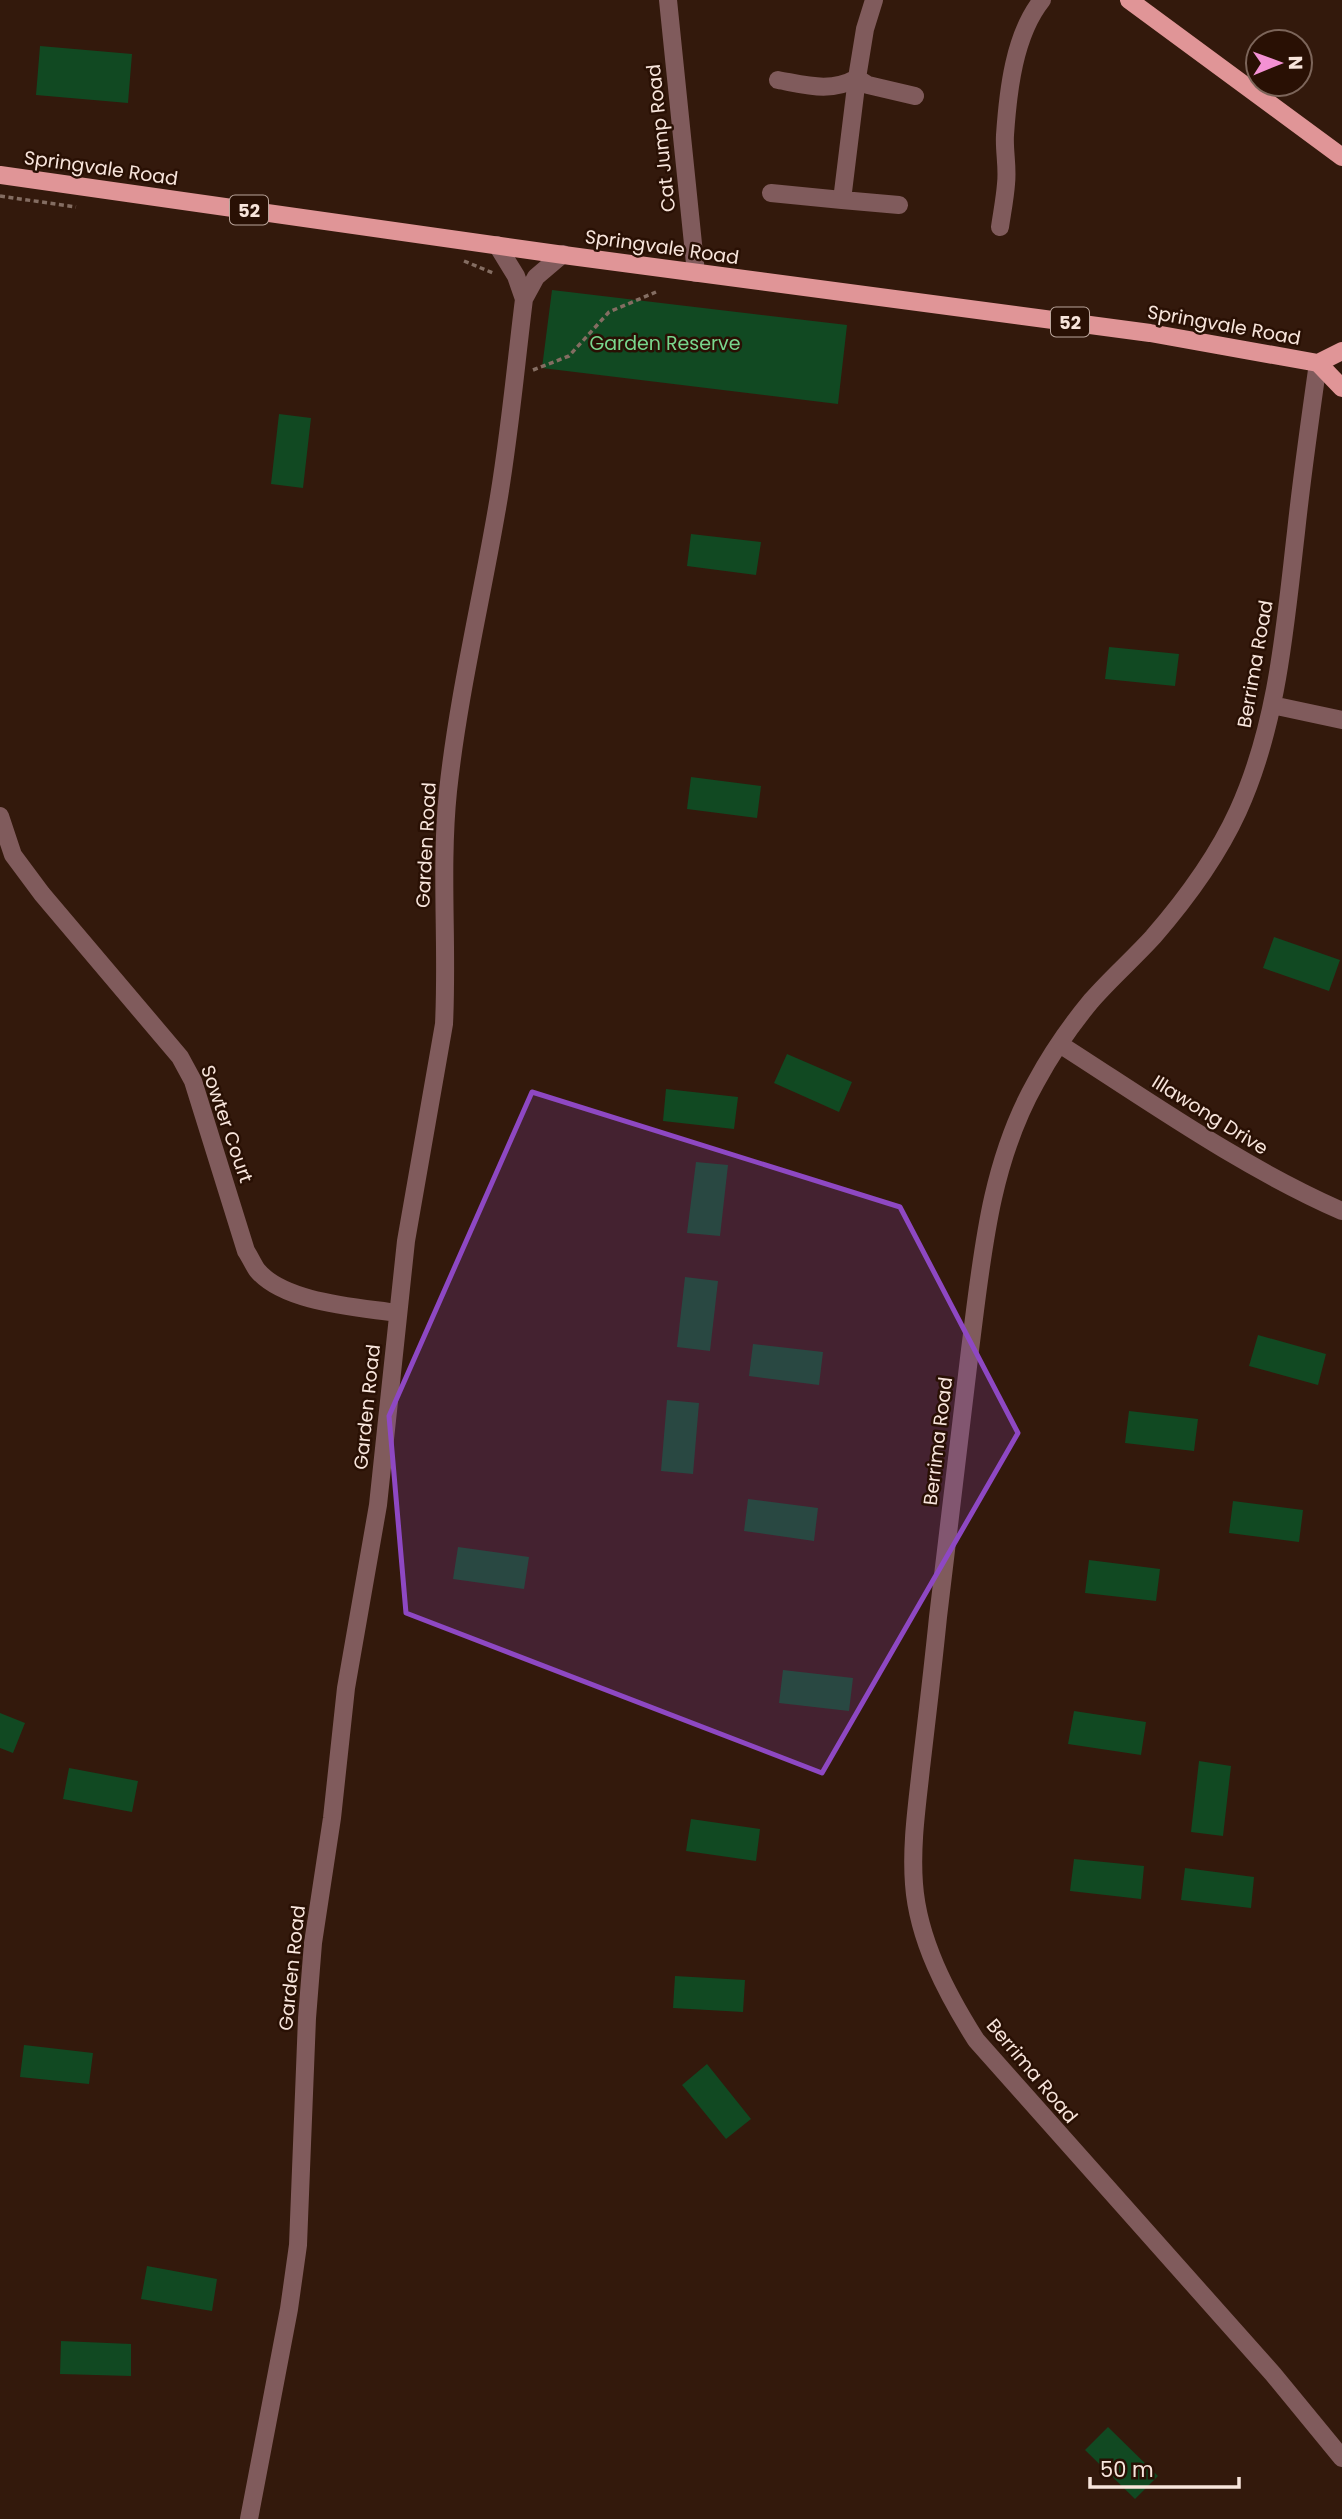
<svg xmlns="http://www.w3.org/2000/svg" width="1342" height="2519" font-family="Poppins,sans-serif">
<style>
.green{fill:#114922}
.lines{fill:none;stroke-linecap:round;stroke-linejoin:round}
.path{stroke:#846d62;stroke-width:3.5;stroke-dasharray:5 3.5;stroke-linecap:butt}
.minor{stroke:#805b5c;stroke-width:18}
.major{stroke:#e09597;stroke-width:18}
.marked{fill:#8e48c3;fill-opacity:0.2;stroke:#8e48c3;stroke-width:5;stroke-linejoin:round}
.labels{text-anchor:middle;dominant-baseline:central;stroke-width:5;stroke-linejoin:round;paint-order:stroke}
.shield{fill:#291004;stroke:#baa59b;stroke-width:2}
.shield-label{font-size:18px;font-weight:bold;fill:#f8e5dc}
.street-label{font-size:19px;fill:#f8e5dc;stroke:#291004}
.park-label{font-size:19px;fill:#79d68d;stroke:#291004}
</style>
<rect width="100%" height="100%" fill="#33190c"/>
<path class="green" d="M40,46L132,54L128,103L36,95Z
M552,290L847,325L838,404L542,368Z
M279,414L311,418L303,488L271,484Z
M691,534L761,542L756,575L687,566Z
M1109,647L1179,654L1175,686L1105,679Z
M691,777L761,786L757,818L687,809Z
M1274,937L1340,960L1329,991L1263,968Z
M787,1054L852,1082L839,1112L774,1083Z
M666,1089L738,1097L734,1129L663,1121Z
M696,1162L728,1165L720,1236L687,1233Z
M685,1277L718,1281L710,1351L677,1347Z
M1258,1335L1326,1354L1318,1385L1249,1366Z
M753,1344L823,1352L819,1385L749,1376Z
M667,1400L699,1403L693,1474L661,1471Z
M1129,1411L1198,1419L1194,1451L1125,1443Z
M748,1499L818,1508L814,1541L744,1531Z
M1233,1501L1303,1510L1299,1542L1229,1533Z
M458,1547L529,1557L524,1589L453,1579Z
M1089,1560L1160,1569L1156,1601L1085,1593Z
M783,1670L853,1678L849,1711L779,1703Z
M1074,1711L1146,1722L1141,1755L1068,1744Z
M0,1713L25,1723L13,1753L0,1748Z
M1199,1761L1231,1766L1223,1836L1191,1832Z
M69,1768L138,1781L132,1812L63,1799Z
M691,1819L760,1829L756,1861L686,1851Z
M1074,1859L1144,1866L1141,1899L1070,1891Z
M1185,1868L1254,1877L1251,1908L1181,1900Z
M675,1976L745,1980L743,2012L673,2008Z
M24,2045L93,2053L89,2084L20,2077Z
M707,2064L751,2119L726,2139L682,2085Z
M147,2266L217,2279L212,2311L141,2299Z
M61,2341L131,2344V2376L60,2374Z
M1108,2427L1158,2476L1135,2499L1085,2450Z"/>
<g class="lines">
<path class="path" d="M0,196L76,207
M464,261L493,273
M533,370L569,356L609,312L656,292"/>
<path class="minor" d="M668,0L696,273
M874,0L865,29L857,78L842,200L899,205
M778,80C806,85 831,93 857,78L868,85L915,96
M771,193L842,200
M1000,227C1002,213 1005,198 1006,184C1008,167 1004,151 1005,135C1008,91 1014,35 1042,0
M497,245L516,276L524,299
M1318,363C1310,419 1302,475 1296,532C1285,626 1278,723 1238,811C1217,857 1186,899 1153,937C1133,959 1111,978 1091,1001C1072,1024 1050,1056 1036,1082C989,1165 982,1258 970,1350C959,1439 949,1528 938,1617C933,1667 927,1717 921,1768C917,1806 911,1845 914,1884C918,1940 947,1994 976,2040L1273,2374L1342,2458
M1272,705L1342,720
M0,816L13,855L42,894L180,1057L193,1081L246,1251C250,1257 253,1264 257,1270C284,1303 358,1307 397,1313
M1061,1045C1153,1104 1242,1167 1342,1211
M249,2519L289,2309L298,2245L307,2018L313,1943L332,1818L346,1688L378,1505L406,1241L444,1024C448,946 440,869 448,791C458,698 480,606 496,514C509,443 515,371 524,299L536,277L563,254"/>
<path class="major" d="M1129,0L1342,157
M0,175L571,256L1150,333L1318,363L1342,388
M1318,363L1342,351"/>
</g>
<path class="marked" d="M532,1092L900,1207L1018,1433L822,1773L406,1613L389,1416Z"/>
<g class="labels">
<g class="shield">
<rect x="230" y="195.5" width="38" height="29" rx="5"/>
<rect x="1051" y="307.5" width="38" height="29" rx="5"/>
</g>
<g class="shield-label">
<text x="249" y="210">52</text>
<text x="1070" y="322">52</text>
</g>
<g class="street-label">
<text transform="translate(661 138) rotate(-96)">Cat Jump Road</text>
<text transform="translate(101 168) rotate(8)">Springvale Road</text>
<text transform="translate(662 247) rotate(8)">Springvale Road</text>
<text transform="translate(1224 325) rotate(10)">Springvale Road</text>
<text transform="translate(1255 664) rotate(-80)">Berrima Road</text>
<text transform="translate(426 845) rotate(-87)">Garden Road</text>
<text transform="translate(1210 1115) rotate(32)">Illawong Drive</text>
<text transform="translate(227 1124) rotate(71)">Sowter Court</text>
<text transform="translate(367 1407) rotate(-84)">Garden Road</text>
<text transform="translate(938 1441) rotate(-83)">Berrima Road</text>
<text transform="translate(292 1968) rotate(-84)">Garden Road</text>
<text transform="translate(1032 2071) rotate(50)">Berrima Road</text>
</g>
<g class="park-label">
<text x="665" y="343">Garden Reserve</text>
</g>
</g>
<g transform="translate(1279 63) rotate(89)"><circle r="33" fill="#291004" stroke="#7c655a" stroke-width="2"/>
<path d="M0-5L12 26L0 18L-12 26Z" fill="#f491d4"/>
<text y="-10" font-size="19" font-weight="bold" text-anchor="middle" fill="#f8e5dc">N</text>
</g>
<path d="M1090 2477v10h149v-10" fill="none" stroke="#f8e5dc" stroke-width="3.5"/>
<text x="1100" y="2477" font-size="21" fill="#f8e5dc" stroke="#291004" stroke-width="5" paint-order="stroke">50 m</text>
</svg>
